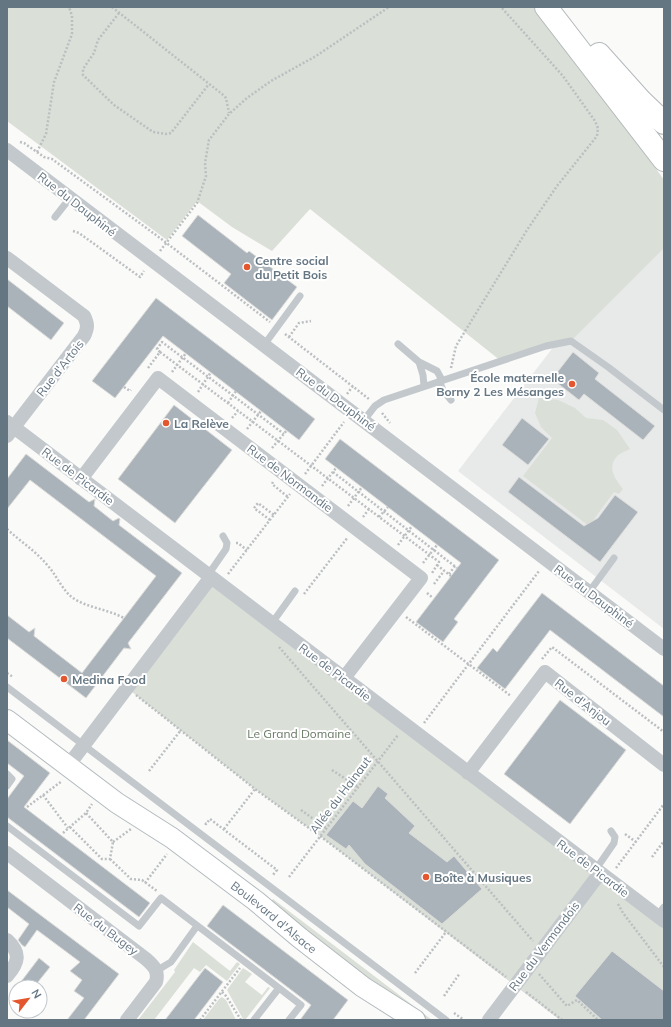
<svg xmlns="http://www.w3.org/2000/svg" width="671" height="1027" font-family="Mulish,sans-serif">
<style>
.built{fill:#e8e9e9}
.green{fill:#dadfd7}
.building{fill:#aab3b9;stroke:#dcdcda}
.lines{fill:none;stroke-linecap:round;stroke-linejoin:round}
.secondary-casing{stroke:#b3babf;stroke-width:22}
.highway-casing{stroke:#b4b9bd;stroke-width:24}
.path{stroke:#bbbfc2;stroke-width:2.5;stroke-dasharray:2 2;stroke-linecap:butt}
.lane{stroke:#c3c8cc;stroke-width:7}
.street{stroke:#c3c8cc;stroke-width:14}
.secondary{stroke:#fff;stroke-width:20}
.highway{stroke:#fff;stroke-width:22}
.poi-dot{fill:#e4572e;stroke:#fff;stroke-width:1.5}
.labels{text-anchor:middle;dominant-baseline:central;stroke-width:4;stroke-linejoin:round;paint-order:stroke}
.street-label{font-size:12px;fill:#657683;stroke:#fff}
.poi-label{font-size:12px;font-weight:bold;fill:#657683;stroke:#fff;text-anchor:start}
.park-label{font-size:12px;fill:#687a64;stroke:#fff}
</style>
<rect width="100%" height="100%" fill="#fafaf8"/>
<path class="built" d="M660,208L664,213V629L458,471Z"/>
<path class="green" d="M7,7H541L664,180V248L571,341L501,361L310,209L272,251L232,227L197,201L167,240L7,121Z
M539,398L558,400L575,408L586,418L603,420L617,430L630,449C626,451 621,453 618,455C606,467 615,479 623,489L619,494L614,492L589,526L523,476L552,438L541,427L535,413Z
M211,577L664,921V1020H560L320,836L255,789L127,688Z
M273,899L432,1020H427L381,992L269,904Z
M193,942L230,971L237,962L240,964L227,981L206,965L200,972L194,968L154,1020H138L175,972L174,970Z
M243,968L252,974L245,982L262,995L268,987L270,988L245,1020L243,1019L227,990Z
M222,997L226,1000L236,1020H203L219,999Z"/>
<path class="building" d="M198,215L247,253L249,251L297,287L272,320L224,283L231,274L182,236Z
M7,279L64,323L51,340L7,306Z
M156,298L315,419L299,440L163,336L115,398L92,381Z
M573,352L599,373L595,379L655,426L643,440L584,394L579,400L552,379Z
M174,405L232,450L175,523L118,479Z
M522,418L549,439L528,465L502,445Z
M340,439L499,560L454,619L458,622L443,642L416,622L461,563L325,459Z
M26,454L89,502L95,499L94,506L113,521L119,518L120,519L119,525L182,573L128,643L131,649L124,648L86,698L7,638V615L29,632L35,628L34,636L82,673L156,576L30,480L7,509V479Z
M519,477L584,526L598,518L615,495L638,512L600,562L508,492Z
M542,593L664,686V717L550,630L505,689L477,668L493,648L497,652Z
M560,700L626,750L570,824L504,774Z
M7,740L50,773L24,807L150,903L139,917L7,817V799L24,776L7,763Z
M378,786L388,794L385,798L415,826L409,833L447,862L454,856L482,889L442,924L365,864L349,845L346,849L326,835L353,801L362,808Z
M7,890L119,974L84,1020H67L84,998L74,991L82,980L70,971L80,962L37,930L25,947L22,945L18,940L29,924L7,907Z
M223,905L348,1000L333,1020H300L311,1005L207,926Z
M612,951L664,991V1020H602L575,996Z
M39,958L50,967L34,987H17Z
M205,968L223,982L194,1020H165Z"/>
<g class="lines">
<defs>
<g id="secondary">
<path id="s1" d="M7,720L117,803L172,838L256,901L300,938L363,987L415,1020"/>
</g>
<path id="highway" d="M546,7L664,160
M599,54L641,101L664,123"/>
</defs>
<use href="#secondary" class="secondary-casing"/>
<use href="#highway" class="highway-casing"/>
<path class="path" d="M112,7L222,94L226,98L229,113
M119,13L98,40L94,53L83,69V75L114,105L153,132L166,134L171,133L209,84
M20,142L24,143L44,157L52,159L160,238L270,322
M37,152L46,134L54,82L72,34V16L69,7
M73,231L79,233L140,277L144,271
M160,251L197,203L206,176L205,163L209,140L229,114L247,98L271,81L316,56L389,7
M285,334L369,399
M289,337L299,323L311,321
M160,352L439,562L432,573
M148,368L160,352L157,349L162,342L284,434
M451,368L456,346L527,230L557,186L597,136L598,128L595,121L563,76L501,7
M172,372L186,353
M124,387L130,391L131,390
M198,392L211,372
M347,394L353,386
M228,403L236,391
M382,413L390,423
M232,418L238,411
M247,429L261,411
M272,448L287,430
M333,472L457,568
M305,474L344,422
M273,482L272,484L288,497
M322,486L336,468
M348,506L362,487
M363,517L369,509
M379,517L388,507
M270,520L254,508L258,503L274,515
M7,529C21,542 36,551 48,566C57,576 62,590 73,598C88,608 107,609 124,618
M236,543H238L247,550
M398,545L412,526
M423,563L437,545
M437,565L451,576
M228,574L290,494
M449,574L455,566
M434,584L444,571
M427,593L433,598
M304,594L348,537
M406,617L511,696
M279,647L533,941
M542,659L552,647L664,732
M7,673L13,677
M136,695L255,789L320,836L506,977
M424,723L539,571
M332,770L358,787
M149,771L181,730
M43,795L68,828
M27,807L62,781
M301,810L326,828
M205,823L206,824L210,819L277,870L272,876
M70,827L102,859H110L113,842L86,813
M224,829L255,789
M311,830L317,822
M63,833L86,813L92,804
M625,834L636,842
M113,842L131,829
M652,857L664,841
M110,859L131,879L142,880L157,891
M616,868L664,804
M289,877L398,735
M145,883L167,854
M618,904L623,913L664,967
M415,973L446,932
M539,974L567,1006L577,1000L598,1020
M222,992L226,996L241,1020
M526,992L562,1020
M444,996L460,973
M454,1013L464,1020
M200,1020L240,968"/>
<path class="lane" d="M55,217L70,198
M398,344L419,362
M264,345L300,296
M439,381L443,390L451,400
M424,386L423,375L419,362L437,371L442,380
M364,420L375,406L384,400L546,346L571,341L608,367L664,410
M208,575L226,549L227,543L223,536
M589,592L614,558
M272,623L295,591
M7,687L446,1020
M7,774L12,779L7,786
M7,826L139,926L161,898L279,988L254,1020
M596,869L614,843L615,837L611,831
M657,916L664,907
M156,971L171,962L197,926
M279,988L301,1005L289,1020"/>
<path class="street" d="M7,150L664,649
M7,258L84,316C88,324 88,328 84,336L7,436
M7,422L664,921
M81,479L158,378L421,578L344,678
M74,758L211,577
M468,773L545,672L664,765
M7,853L146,959C154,966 159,971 156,982L127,1020
M7,940C21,953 19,962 7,976
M489,1020L600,873"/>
<use href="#secondary" class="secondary"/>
<use href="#highway" class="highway"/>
</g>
<g class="poi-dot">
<circle cx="247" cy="267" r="4"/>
<circle cx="572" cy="384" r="4"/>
<circle cx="166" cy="423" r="4"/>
<circle cx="64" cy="679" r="4"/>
<circle cx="426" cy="877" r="4"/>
</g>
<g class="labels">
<g class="street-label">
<text transform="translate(77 204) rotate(38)">Rue du Dauphiné</text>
<text transform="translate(60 368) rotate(-52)">Rue d'Artois</text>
<text transform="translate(336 399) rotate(37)">Rue du Dauphiné</text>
<text transform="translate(78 476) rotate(37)">Rue de Picardie</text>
<text transform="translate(290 478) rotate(37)">Rue de Normandie</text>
<text transform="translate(594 596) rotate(37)">Rue du Dauphiné</text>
<text transform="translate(335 672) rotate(37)">Rue de Picardie</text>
<text transform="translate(583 702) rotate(38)">Rue d'Anjou</text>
<text transform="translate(340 795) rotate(-53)">Allée du Hainaut</text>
<text transform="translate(593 868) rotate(37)">Rue de Picardie</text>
<text stroke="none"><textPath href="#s1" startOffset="332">Boulevard d'Alsace</textPath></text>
<text transform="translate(106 929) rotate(37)">Rue du Bugey</text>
<text transform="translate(544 946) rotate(-53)">Rue du Vermandois</text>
</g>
<g class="poi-label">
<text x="255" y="260">Centre social<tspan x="255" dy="14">du Petit Bois</tspan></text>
<text x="564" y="377" text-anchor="end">École maternelle<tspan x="564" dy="14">Borny 2 Les Mésanges</tspan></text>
<text x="174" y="423">La Relève</text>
<text x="72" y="679">Medina Food</text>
<text x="434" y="877">Boîte à Musiques</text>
</g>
<g class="park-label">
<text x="299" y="733">Le Grand Domaine</text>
</g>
</g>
<rect width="671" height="1027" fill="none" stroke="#657683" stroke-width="16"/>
<g transform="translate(28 999) rotate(59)"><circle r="19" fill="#ffffff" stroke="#c1c8cd"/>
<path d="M0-3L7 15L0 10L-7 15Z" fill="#e4572e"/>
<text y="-6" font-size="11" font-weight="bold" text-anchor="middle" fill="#657683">N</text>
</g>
</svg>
